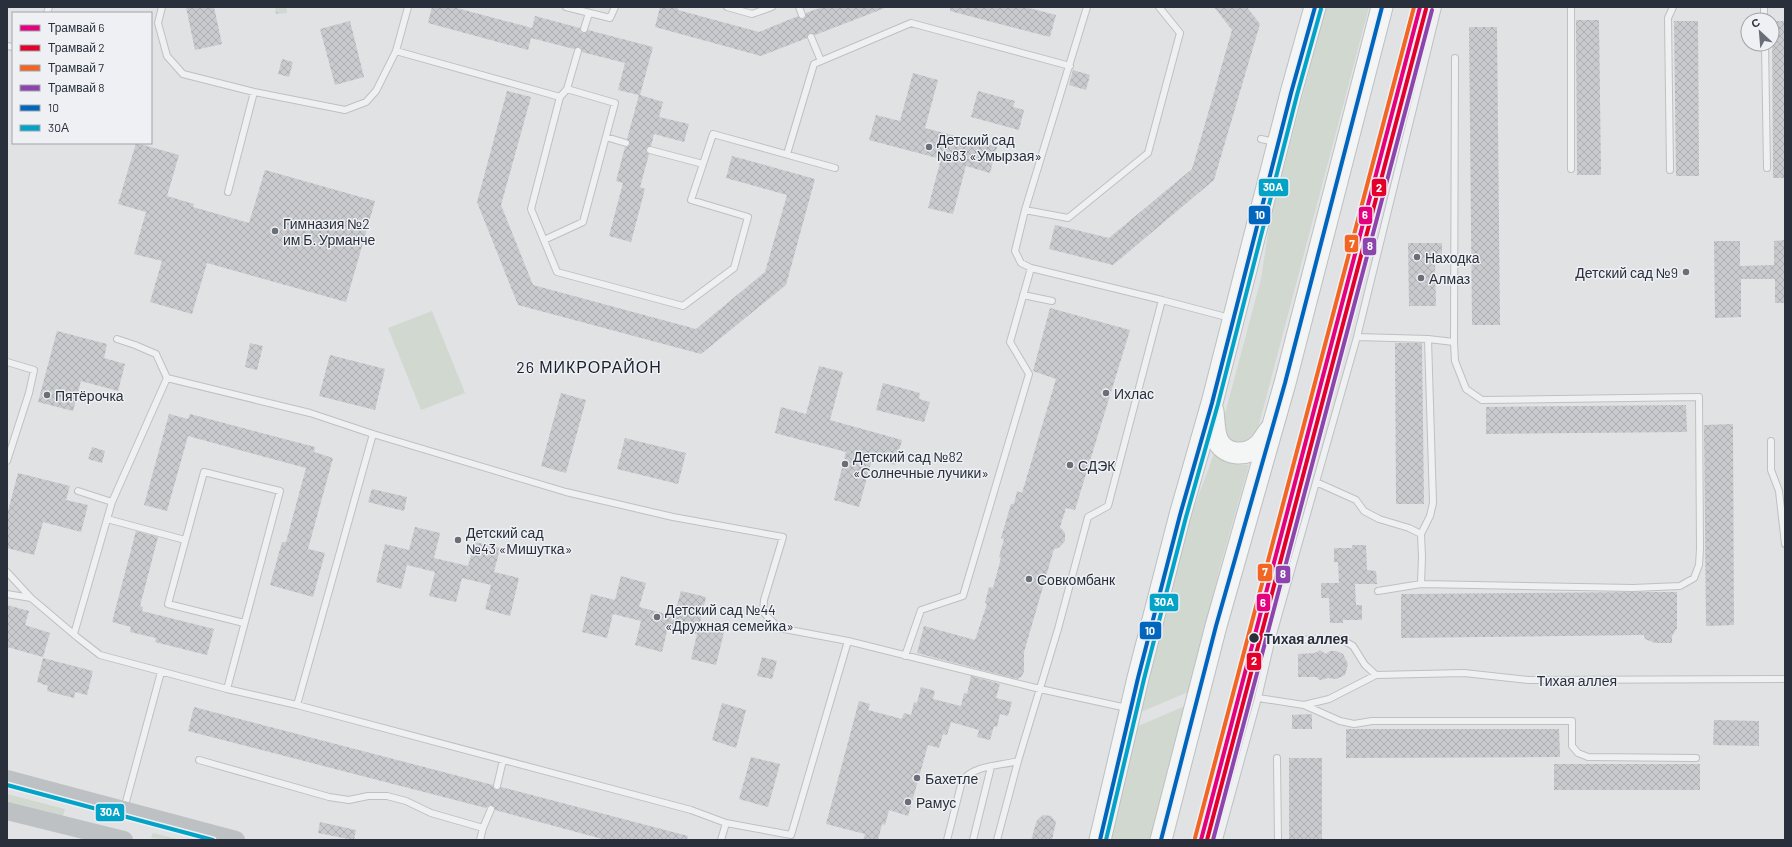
<svg xmlns="http://www.w3.org/2000/svg" width="1792" height="847" font-family="Barlow,sans-serif">
<style>
.grass{fill:#d1d8d0}
.park{fill:url(#park-crowns)}
.building{fill:url(#building-cross-hatch)}
.lines{fill:none;stroke-linecap:round;stroke-linejoin:round}
.service-casing{stroke:#bec0c2;stroke-width:8}
.primary-casing{stroke:#bdbfc2;stroke-width:23}
.service{stroke:#eff0f2;stroke-width:6}
.secondary{stroke:#bec1c4;stroke-width:18}
.primary{stroke:#f4f5f5;stroke-width:21}
.bus-1-casing{stroke:#eef0f4;stroke-width:7}
.bus-2-casing{stroke:#eef0f4;stroke-width:7}
.bus-1{stroke:#0065bd;stroke-width:4}
.bus-2{stroke:#02a3c7;stroke-width:4}
.tram-1-casing{stroke:#eef0f4;stroke-width:7}
.tram-2-casing{stroke:#eef0f4;stroke-width:7}
.tram-3-casing{stroke:#eef0f4;stroke-width:7}
.tram-4-casing{stroke:#eef0f4;stroke-width:7}
.tram-1{stroke:#e5007d;stroke-width:4}
.tram-2{stroke:#e4002b;stroke-width:4}
.tram-3{stroke:#f26522;stroke-width:4}
.tram-4{stroke:#8e44ad;stroke-width:4}
.poi-dot{fill:#696e77;stroke:#eef0f4;stroke-width:1.5}
.stop-dot{fill:#29303c;stroke:#eef0f4;stroke-width:1.5}
.labels{text-anchor:middle;dominant-baseline:central;stroke-width:3;stroke-linejoin:round;paint-order:stroke}
.poi-label{font-size:14px;fill:#29303c;stroke:#eef0f4;text-anchor:start}
.stop-label{font-size:14px;font-weight:bold;fill:#29303c;stroke:#eef0f4;text-anchor:start}
.street-label{font-size:14px;fill:#29303c;stroke:#eef0f4}
.quarter-label{font-size:16px;letter-spacing:1px;fill:#1b212d;stroke:#eef0f4}
.line-badge{stroke:#eef0f4;stroke-width:1.5}
.badge-label{font-size:11px;text-anchor:middle;font-weight:bold;fill:#fff}
</style>
<defs>
<pattern id="park-crowns" width="20" height="18" patternUnits="userSpaceOnUse"><rect width="20" height="18" fill="#d1d8d0"/><path d="M2 6a3 3 0 1 1 6 0M12 15a3 3 0 1 1 6 0" fill="none" stroke="#b3bab4"/></pattern>
<pattern id="building-cross-hatch" width="8" height="8" patternUnits="userSpaceOnUse"><rect width="8" height="8" fill="#c8cacd"/><path d="M0 0l8 8M0 8l8-8" fill="none" stroke="#acaeb1"/></pattern>
</defs>
<rect width="100%" height="100%" fill="#e0e2e4"/>
<path class="grass" d="M1326,7H1369L1256,436L1244,445L1226,440L1223,421L1261,279L1270,220Z
M432,311L465,393L421,410L388,328Z
M1214,454C1225,462 1235,465 1249,465L1220,567L1188,692L1141,712L1190,518Z
M1185,706L1151,840H1108L1136,727Z
M7,794L65,809L62,819L7,804Z
M153,833L181,840L151,838Z"/>
<path class="park" d="M275,7H286L287,13L276,14Z"/>
<path class="building" d="M186,7H214L222,44L195,50Z
M432,7H453L532,28L535,16L580,28V32L583,33L588,30L653,47L640,95L663,102L659,117L689,124L684,142L654,134L651,146L646,148V152L649,154L640,187L645,189L631,242L609,236L623,183L616,181L625,147L629,146L630,144L627,139L639,95L618,90L625,63L582,52L579,47L574,49L531,38L528,50L428,23Z
M660,7H678V10L759,32L798,16L801,19H804L806,13L822,7L885,8L815,35L810,33L807,38L761,56L655,27Z
M950,7H1025L1056,15L1050,37L950,11Z
M1214,7H1247L1260,24L1214,180L1113,265L1049,249L1055,225L1109,238L1192,169L1232,30Z
M1576,20H1599L1601,175H1577Z
M350,21L364,77L335,85L320,29Z
M1674,21H1698L1699,176H1676Z
M1772,21H1785V178H1773Z
M1469,27H1497L1500,325H1472Z
M282,59L293,62L289,77L278,74Z
M1073,70L1090,75L1086,90L1069,85Z
M913,73L938,80L925,128L997,147L990,173L966,166L953,214L928,208L941,159L869,140L876,115L900,121Z
M507,91L531,97L501,205L533,285L696,329L765,272L787,195L726,178L732,156L815,179L786,285L701,354L518,305L477,202Z
M978,91L1015,101L1013,107L1024,110L1019,130L971,117Z
M136,143L179,155L167,196L194,204L193,207L249,223L265,170L375,201L346,302L207,263L192,314L150,302L162,261L134,254L146,212L118,204Z
M1785,240V303H1775V279H1741V317L1715,318L1714,241H1740V266L1774,265V241Z
M1408,243H1442V260H1435L1436,306H1409Z
M1050,308L1130,330L1075,510L1066,508L1060,527L1065,533V541L1059,548L1054,549L1024,652V671L1022,676L1017,679L917,653L924,626L975,640L987,604L985,603L989,587L993,588L1001,558L999,557L1004,539L1001,538L1011,504H1014L1017,491L1022,493L1056,379L1033,371Z
M57,331L107,344L104,358L125,364L118,391L81,381L73,411L38,402Z
M250,343L263,346L257,370L245,367Z
M1395,343H1422L1424,504H1396Z
M330,355L385,369L375,410L319,396Z
M819,366L843,372L830,420L902,440L895,465L872,459L859,507L834,500L846,452L775,433L781,407L806,414Z
M883,383L920,393L919,399L930,402L924,422L876,410Z
M561,393L586,400L566,473L541,466Z
M1686,405L1687,432L1486,434V407Z
M169,414L188,419L190,414L315,447L314,452L333,458L308,549L325,553L313,597L270,585L282,542H286L306,468L188,436L167,511L144,505Z
M1733,424L1734,625L1706,626L1704,425Z
M625,438L686,453L678,484L617,469Z
M92,447L105,451L102,463L88,459Z
M18,473L70,486L66,500L88,505L81,532L43,522L34,555L7,548V515Z
M372,489L407,497L404,511L368,502Z
M415,527L440,533L434,558L468,566L475,542L500,548L494,572L519,578L510,616L485,609L491,585L462,578L456,602L429,596L435,572L407,565L401,589L376,582L385,544L409,550Z
M136,531L158,537L140,606L143,607L142,611L214,629L207,655L155,642L156,638L130,632L131,627L112,622Z
M1352,545H1366L1367,570L1376,571L1377,584H1355L1356,605H1362V620H1343V623H1330L1329,598H1321V583H1339L1338,562H1334V548H1352Z
M621,576L646,583L639,607L674,616L681,591L706,597L700,622L725,628L716,665L691,659L697,634L668,627L662,652L635,645L641,621L613,614L607,638L582,632L591,594L615,600Z
M1643,592H1677V628L1672,636V643H1655L1645,639L1644,635L1401,638V594Z
M7,605L29,611L25,625L50,633L43,657L7,647Z
M1320,650L1326,654L1330,651H1336L1343,654L1348,664L1345,675L1336,679L1328,678L1320,680L1317,677H1298V654L1315,653Z
M762,657L777,661L772,679L757,676Z
M43,658L93,671L87,695L75,692L74,698L47,691L48,686L37,682Z
M971,676L1000,684L996,698L1012,702L1008,716L1000,714L997,727L994,726L990,740L977,737L979,730L951,722L947,735L943,734L939,748L928,745L908,816L889,810L885,825L882,824L878,840H863L865,834L826,824L859,701L870,704L868,710L902,719L904,713L911,715L914,702L917,703L921,687L935,691L933,699L961,706L964,693L967,694Z
M722,703L746,710L736,748L712,740Z
M194,707L493,785V788L496,790H499L501,787L688,836L687,840H606L495,810V807L492,805H489L486,808L188,731Z
M1312,714V729H1292V715Z
M1714,720L1759,721V746L1713,745Z
M1346,729H1559L1560,757L1346,758Z
M751,757L780,764L768,807L739,799Z
M1289,758H1322V840H1289Z
M1554,764H1700V790H1554Z
M1043,815L1051,816L1056,822L1052,840H1031L1037,820Z
M320,822L356,830L354,840L318,833Z"/>
<g class="lines">
<defs>
<path id="service" d="M162,7L158,23L167,56L183,74L254,92L345,110L366,102L376,91L396,51
M408,7L396,51L560,97L531,209L557,272L683,306L734,268L748,217L691,200L713,134L835,168
M566,7L610,18L615,7
M727,7L752,14L772,7
M799,7L802,15
M1159,7L1180,33L1148,153L1068,218L1025,210L1015,251L1021,263L1031,268L1162,300
M1764,7V20
M47,13L49,7
M584,29L589,13
M811,37L821,61L911,23L1070,66
M1765,44L1767,168
M7,46L13,47
M567,89L578,51
M606,137L626,143
M1261,139L1275,142
M650,150L703,164
M787,154L814,64L821,61
M1571,169V7
M1670,170L1668,18L1673,7
M228,192L254,92
M1025,210L1087,7
M544,240L583,222L615,103L567,89L560,97
M1023,295L1052,301
M1357,337L1428,339L1454,342L1455,361L1466,389L1482,400L1699,397L1700,549L1699,565L1694,578L1680,586L1633,588L1421,584
M1454,342L1455,58
M7,362L34,370L29,393L7,461
M167,378L310,413L373,434L566,492L673,517L783,537L764,600L763,612L779,628L848,641
M1771,441V470L1779,491L1785,544
M1316,482L1356,500L1364,511L1379,519L1409,528L1421,534L1422,557L1421,584L1378,591
M78,491L112,502
M107,519L185,540
M1421,534L1430,516L1433,503L1428,339
M7,572L31,598
M7,594L31,598L77,637L100,655L227,689L297,705L691,810L726,823
M74,634L112,502L167,378L156,354L135,345L117,339
M1272,638L1284,640L1341,639L1353,646L1365,665L1376,675
M905,656L921,610L963,596L1029,374L1010,342L1031,268
M227,689L280,491L204,472L168,604L244,623
M1258,698L1304,705L1340,721L1354,724L1372,721H1572V746L1578,753L1588,757L1696,758
M297,705L373,434
M1304,705L1329,699L1376,675L1464,673L1528,680L1785,679
M1277,758L1278,840
M199,760L329,797L349,800L368,796H387L406,801L431,813L483,828
M1018,761L1058,629L1088,517L1108,506L1162,300L1230,318
M497,786L503,760
M124,809L161,672
M480,840L483,828L491,809
M721,840L726,823L791,835L848,641L1040,689L1127,708
M947,840L962,781C974,765 999,766 1018,761L997,840
M973,840L991,767
M1219,840L1258,698L1272,638L1357,337L1438,7"/>
<path id="primary" d="M1213,411C1214,420 1214,431 1217,439C1224,456 1246,457 1259,445C1263,441 1266,435 1270,430
M1100,840L1138,678L1180,515L1212,403L1291,93L1315,7
M1161,840L1216,626L1285,383L1382,7"/>
</defs>
<use href="#service" class="service-casing"/>
<use href="#primary" class="primary-casing"/>
<use href="#service" class="service"/>
<path class="secondary" d="M7,779L236,840
M7,811L124,840"/>
<use href="#primary" class="primary"/>
<defs>
<path id="bus-1" d="M1100,840L1138,678L1180,515L1212,403L1291,93L1315,7
M1161,840L1216,626L1285,383L1382,7"/>
<path id="bus-2" d="M7,785L213,840
M1106,840L1144,679L1186,517L1218,404L1297,95L1321,9"/>
</defs>
<use href="#bus-1" class="bus-1-casing"/>
<use href="#bus-2" class="bus-2-casing"/>
<use href="#bus-1" class="bus-1"/>
<use href="#bus-2" class="bus-2"/>
<defs>
<path id="tram-1" d="M1201,840L1420,7"/>
<path id="tram-2" d="M1207,840L1426,9"/>
<path id="tram-3" d="M1195,838L1414,7"/>
<path id="tram-4" d="M1213,840L1432,10"/>
</defs>
<use href="#tram-1" class="tram-1-casing"/>
<use href="#tram-2" class="tram-2-casing"/>
<use href="#tram-3" class="tram-3-casing"/>
<use href="#tram-4" class="tram-4-casing"/>
<use href="#tram-1" class="tram-1"/>
<use href="#tram-2" class="tram-2"/>
<use href="#tram-3" class="tram-3"/>
<use href="#tram-4" class="tram-4"/>
</g>
<g class="poi-dot">
<circle cx="929" cy="147" r="4"/>
<circle cx="275" cy="231" r="4"/>
<circle cx="1417" cy="257" r="4"/>
<circle cx="1686" cy="272" r="4"/>
<circle cx="1421" cy="278" r="4"/>
<circle cx="1106" cy="393" r="4"/>
<circle cx="47" cy="395" r="4"/>
<circle cx="845" cy="464" r="4"/>
<circle cx="1070" cy="465" r="4"/>
<circle cx="458" cy="540" r="4"/>
<circle cx="1029" cy="579" r="4"/>
<circle cx="657" cy="617" r="4"/>
<circle cx="917" cy="778" r="4"/>
<circle cx="908" cy="802" r="4"/>
</g>
<circle class="stop-dot" cx="1254" cy="638" r="5.5"/>
<g class="labels">
<g class="poi-label">
<text x="937" y="139">Детский сад<tspan x="937" dy="16">№83 «Умырзая»</tspan></text>
<text x="283" y="223">Гимназия №2<tspan x="283" dy="16">им Б. Урманче</tspan></text>
<text x="1425" y="257">Находка</text>
<text x="1678" y="272" text-anchor="end">Детский сад №9</text>
<text x="1429" y="278">Алмаз</text>
<text x="1114" y="393">Ихлас</text>
<text x="55" y="395">Пятёрочка</text>
<text x="853" y="456">Детский сад №82<tspan x="853" dy="16">«Солнечные лучики»</tspan></text>
<text x="1078" y="465">СДЭК</text>
<text x="466" y="532">Детский сад<tspan x="466" dy="16">№43 «Мишутка»</tspan></text>
<text x="1037" y="579">Совкомбанк</text>
<text x="665" y="609">Детский сад №44<tspan x="665" dy="16">«Дружная семейка»</tspan></text>
<text x="925" y="778">Бахетле</text>
<text x="916" y="802">Рамус</text>
</g>
<g class="stop-label">
<text x="1264" y="638">Тихая аллея</text>
</g>
<g class="street-label">
<text x="1577" y="680">Тихая аллея</text>
</g>
<g class="quarter-label">
<text x="589" y="366">26 МИКРОРАЙОН</text>
</g>
</g>
<g class="line-badge">
<rect x="1258" y="178" width="31" height="19" rx="4" fill="#02a3c7"/>
<rect x="1371" y="178" width="16" height="19" rx="4" fill="#e4002b"/>
<rect x="1248" y="205" width="23" height="20" rx="4" fill="#0065bd"/>
<rect x="1358" y="206" width="15" height="19" rx="4" fill="#e5007d"/>
<rect x="1344" y="234" width="15" height="19" rx="4" fill="#f26522"/>
<rect x="1362" y="237" width="15" height="19" rx="4" fill="#8e44ad"/>
<rect x="1257" y="563" width="16" height="19" rx="4" fill="#f26522"/>
<rect x="1275" y="565" width="16" height="19" rx="4" fill="#8e44ad"/>
<rect x="1149" y="593" width="30" height="19" rx="4" fill="#02a3c7"/>
<rect x="1256" y="593" width="15" height="19" rx="4" fill="#e5007d"/>
<rect x="1139" y="621" width="23" height="19" rx="4" fill="#0065bd"/>
<rect x="1246" y="652" width="16" height="19" rx="4" fill="#e4002b"/>
<rect x="95" y="803" width="30" height="19" rx="4" fill="#02a3c7"/>
</g>
<g class="badge-label">
<text x="1273" y="191">30А</text>
<text x="1379" y="192">2</text>
<text x="1260" y="219">10</text>
<text x="1365" y="219">6</text>
<text x="1352" y="248">7</text>
<text x="1370" y="250">8</text>
<text x="1265" y="576">7</text>
<text x="1283" y="578">8</text>
<text x="1164" y="606">30А</text>
<text x="1263" y="607">6</text>
<text x="1150" y="635">10</text>
<text x="1254" y="665">2</text>
<text x="110" y="816">30А</text>
</g>
<rect width="1792" height="847" fill="none" stroke="#29303c" stroke-width="16"/>
<rect x="12" y="12" width="140" height="132" fill="#eef0f4" stroke="#9fa3aa"/>
<rect x="20" y="25" width="20" height="6" fill="#e5007d" stroke="#9fa3aa"/>
<text x="48" y="32" font-size="12" fill="#29303c">Трамвай 6</text>
<rect x="20" y="45" width="20" height="6" fill="#e4002b" stroke="#9fa3aa"/>
<text x="48" y="52" font-size="12" fill="#29303c">Трамвай 2</text>
<rect x="20" y="65" width="20" height="6" fill="#f26522" stroke="#9fa3aa"/>
<text x="48" y="72" font-size="12" fill="#29303c">Трамвай 7</text>
<rect x="20" y="85" width="20" height="6" fill="#8e44ad" stroke="#9fa3aa"/>
<text x="48" y="92" font-size="12" fill="#29303c">Трамвай 8</text>
<rect x="20" y="105" width="20" height="6" fill="#0065bd" stroke="#9fa3aa"/>
<text x="48" y="112" font-size="12" fill="#29303c">10</text>
<rect x="20" y="125" width="20" height="6" fill="#02a3c7" stroke="#9fa3aa"/>
<text x="48" y="132" font-size="12" fill="#29303c">30А</text>
<g transform="translate(1760 32) rotate(334)"><circle r="19" fill="#eef0f4" stroke="#9fa3aa"/>
<path d="M0-3L7 15L0 10L-7 15Z" fill="#696e77"/>
<text y="-6" font-size="11" font-weight="bold" text-anchor="middle" fill="#29303c">С</text>
</g>
</svg>
